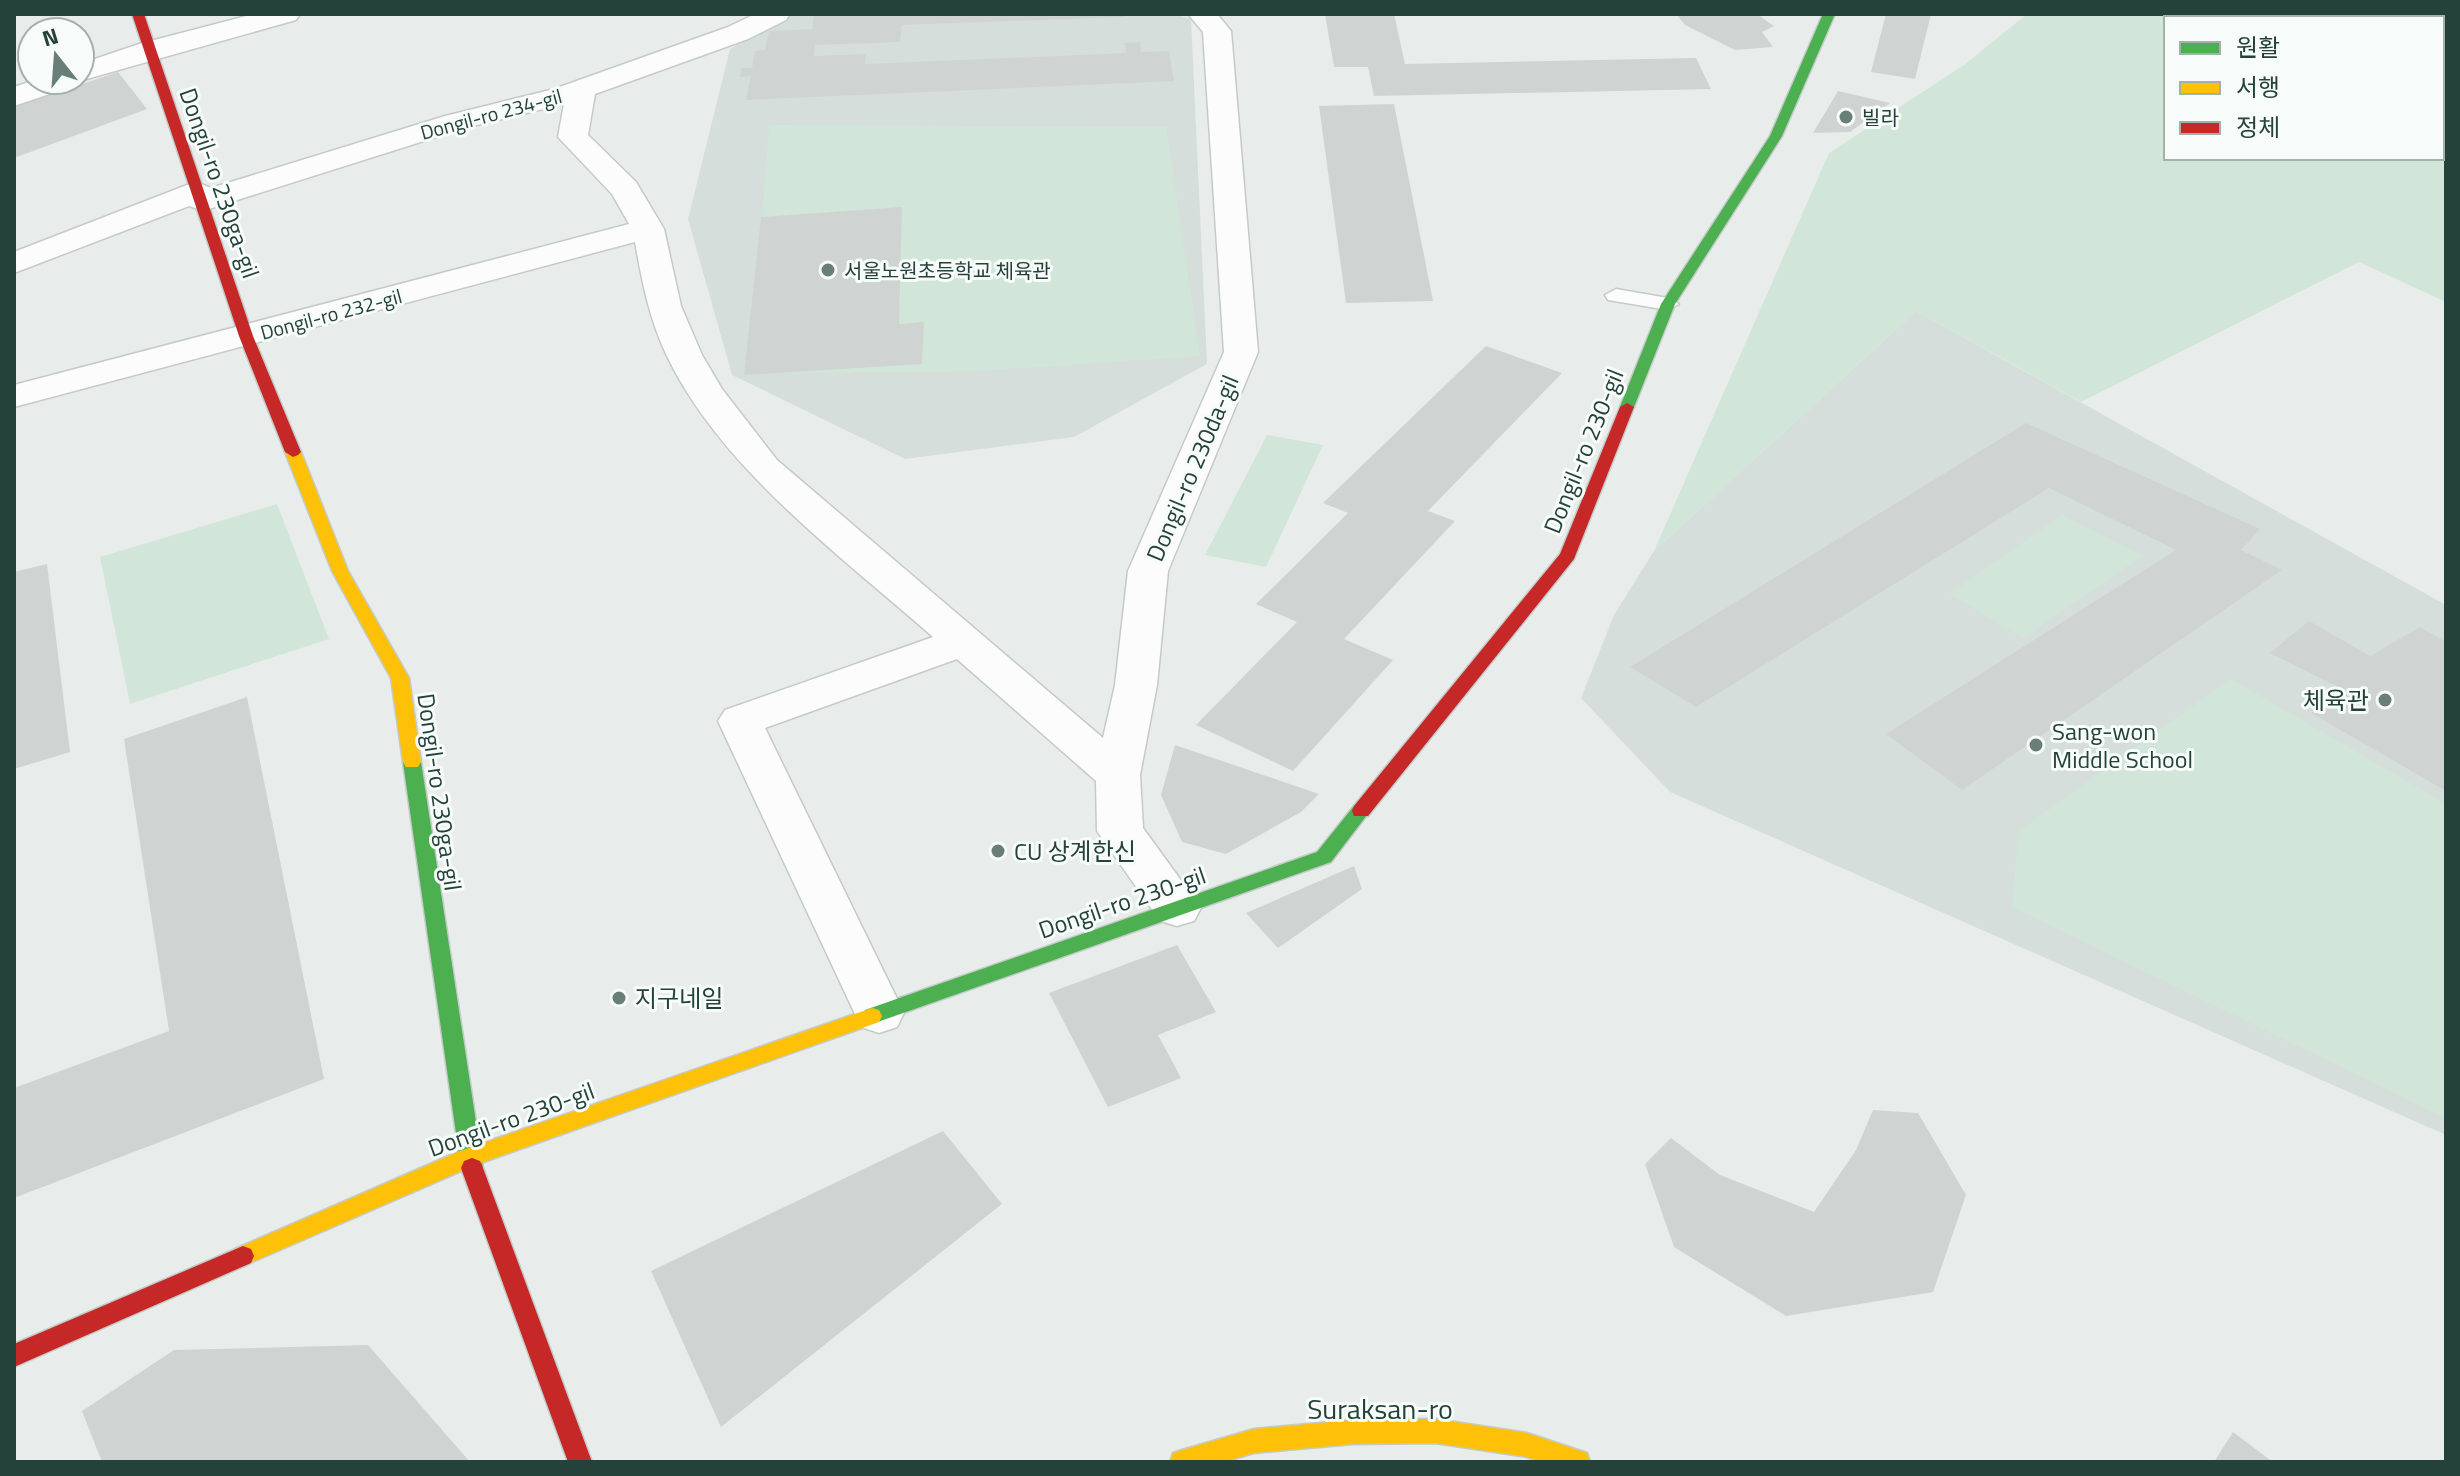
<svg xmlns="http://www.w3.org/2000/svg" width="2460" height="1476" font-family="'Titillium Web','Noto Sans KR',sans-serif">
<style>
.built{fill:#d6dedb}
.green{fill:#d1e6d8;fill-rule:evenodd}
.building{fill:#cfd4d2}
.lines{fill:none;stroke-linecap:round;stroke-linejoin:round}
.lane-casing{stroke:#c5cac8;stroke-width:3}
.street-casing{stroke:#c5cac8;stroke-width:3}
.fast-casing{stroke:#c3cbc8;stroke-width:3}
.slow-casing{stroke:#c3cbc8;stroke-width:3}
.jam-casing{stroke:#c3cbc8;stroke-width:3}
.lane{fill:#fcfcfc;fill-rule:evenodd}
.street{fill:#fcfcfc;fill-rule:evenodd}
.fast{fill:#4caf50;fill-rule:evenodd}
.slow{fill:#ffc107;fill-rule:evenodd}
.jam{fill:#c62828;fill-rule:evenodd}
.poi-dot{fill:#697e78;stroke:#f7fbf9;stroke-width:3}
.labels{text-anchor:middle;dominant-baseline:central;stroke-width:6;stroke-linejoin:round;paint-order:stroke}
.far-street-label{font-size:20px;fill:#24423a;stroke:#f7fbf9}
.far-poi-label{font-size:20px;fill:#24423a;stroke:#f7fbf9;text-anchor:start}
.street-label{font-size:24px;fill:#24423a;stroke:#f7fbf9}
.poi-label{font-size:24px;fill:#24423a;stroke:#f7fbf9;text-anchor:start}
.near-street-label{font-size:28px;fill:#24423a;stroke:#f7fbf9}
</style>
<rect width="100%" height="100%" fill="#e8edeb"/>
<path class="built" d="M790,14H1174L1191,19L1207,364L1074,437L905,459L732,375L688,219L730,49Z
M1916,311L2446,605V1135L1670,792L1581,698L1614,615L1654,551Z"/>
<path class="green" d="M2027,14H2446V302L2359,262L2081,402L1916,311L1654,551L1829,153L1964,65ZM2442,18V158H2166V18Z
M769,125L1166,127L1200,356L977,371L751,374Z
M1267,435L1323,445L1266,567L1205,555Z
M277,504L329,639L130,704L100,557Z
M2062,515L2142,556L2023,638L1950,594Z
M2231,679L2446,804V1118L2012,907L2019,831Z"/>
<path class="building" d="M814,14H1124V17L902,25L900,42L815,45L814,56L866,54L865,64L1126,53L1125,43L1140,42L1141,52L1169,51L1174,81L746,100L751,76L740,77L741,68H752L755,51L765,50L769,31L812,29Z
M1325,14H1394L1405,64L1696,58L1711,89L1374,96L1368,67H1334Z
M1676,14H1757L1774,26L1762,32L1773,47L1735,50L1685,25Z
M1886,14H1931L1915,79L1871,72Z
M118,72L147,109L14,158V107Z
M1838,91L1890,103L1850,132L1813,133Z
M1394,104L1433,301L1346,303L1319,106Z
M902,207L899,324L924,322L922,364L744,375L761,217Z
M1486,346L1562,373L1428,511L1455,521L1344,639L1393,660L1293,771L1196,725L1297,622L1256,604L1348,513L1323,503Z
M2026,423L2260,529L2241,550L2282,570L1962,790L1886,734L2176,550L2049,488L1696,707L1630,667Z
M47,564L70,752L14,769V572Z
M2309,621L2370,656L2420,627L2446,642V791L2311,713L2336,686L2270,653Z
M247,697L324,1079L14,1198V1088L169,1031L124,739Z
M1175,745L1319,794L1301,812L1226,854L1182,842L1161,795Z
M1354,866L1362,889L1278,948L1246,913Z
M1177,945L1216,1012L1158,1035L1181,1078L1108,1107L1049,993Z
M1873,1110L1918,1113L1966,1195L1933,1292L1786,1316L1674,1247L1645,1164L1671,1138L1720,1175L1814,1212L1856,1150Z
M943,1131L1002,1204L721,1427L651,1271Z
M368,1345L470,1462H102L82,1411L174,1350Z
M2233,1432L2273,1462H2214Z"/>
<g class="lines">
<defs>
<path id="lane" d="M1616,289L1668,298L1679,304L1668,310L1608,300L1605,295Z"/>
<path id="street" d="M254,14H300L296,20L76,82L73,86L14,106V87L35,80H80V64L139,44Z
M755,14H790L786,20L748,39L595,94L588,135L636,182L664,229L681,306L702,355L722,389L777,460L1103,738L1115,685L1128,571L1224,352L1203,32L1188,14H1217L1231,31L1258,352L1168,571L1157,685L1140,775L1143,828L1201,908L1194,921L1177,926L1160,921L1097,831L1096,781L957,659L765,728L904,1013L897,1027L879,1033L861,1027L718,721L725,710L933,637C840,555 720,468 666,354C649,318 642,281 635,242L14,407V385L629,224L612,194L558,137L564,104L465,128L212,208L201,210L189,206L14,273V252L187,185L198,183L211,188L445,116L554,89L728,27Z"/>
<path id="fast" d="M1823,14H1835L1782,136L1675,304L1634,407L1627,411L1622,410L1620,407L1661,304L1770,136Z
M412,755L421,762L483,1168L480,1175L472,1178L464,1175L461,1168L403,762Z
M1361,804L1368,806L1370,811L1331,862L872,1024L865,1022L862,1016L865,1010L1317,852L1354,806Z"/>
<path id="slow" d="M293,447L301,452L348,571L409,678L421,762L418,767H406L403,762L391,678L332,571L285,452Z
M872,1008L879,1010L882,1016L879,1022L475,1165L243,1266L235,1263L232,1256L235,1249L460,1151Z
M1435,1419L1527,1433L1587,1453L1590,1462H1542L1527,1457L1435,1443L1353,1444L1254,1453L1223,1462H1170L1173,1453L1182,1450L1254,1429L1353,1420Z"/>
<path id="jam" d="M132,14H144L253,336L301,452L298,455L293,457L285,452L239,336Z
M1627,403L1634,407L1574,559L1368,816H1354L1352,811L1354,806L1560,554L1620,407Z
M472,1158L480,1161L483,1168L592,1462H568L461,1168L464,1161Z
M243,1246L251,1249L254,1256L251,1263L14,1367V1344Z"/>
</defs>
<use href="#lane" class="lane-casing"/>
<use href="#street" class="street-casing"/>
<use href="#fast" class="fast-casing"/>
<use href="#slow" class="slow-casing"/>
<use href="#jam" class="jam-casing"/>
<use href="#lane" class="lane"/>
<use href="#street" class="street"/>
<use href="#fast" class="fast"/>
<use href="#slow" class="slow"/>
<use href="#jam" class="jam"/>
</g>
<g class="poi-dot">
<circle cx="1846" cy="117" r="8"/>
<circle cx="828" cy="270" r="8"/>
<circle cx="2385" cy="700" r="8"/>
<circle cx="2036" cy="745" r="8"/>
<circle cx="998" cy="851" r="8"/>
<circle cx="619" cy="998" r="8"/>
</g>
<g class="labels">
<g class="far-street-label">
<text transform="translate(491 114) rotate(-15)">Dongil-ro 234-gil</text>
<text transform="translate(331 314) rotate(-15)">Dongil-ro 232-gil</text>
</g>
<g class="far-poi-label">
<text x="1862" y="117">빌라</text>
<text x="844" y="270">서울노원초등학교 체육관</text>
</g>
<g class="street-label">
<text transform="translate(220 183) rotate(71)">Dongil-ro 230ga-gil</text>
<text transform="translate(1583 451) rotate(-68)">Dongil-ro 230-gil</text>
<text transform="translate(1192 468) rotate(-67)">Dongil-ro 230da-gil</text>
<text transform="translate(440 792) rotate(82)">Dongil-ro 230ga-gil</text>
<text transform="translate(1122 902) rotate(-19)">Dongil-ro 230-gil</text>
<text transform="translate(511 1119) rotate(-20)">Dongil-ro 230-gil</text>
</g>
<g class="poi-label">
<text x="2369" y="700" text-anchor="end">체육관</text>
<text x="2052" y="731">Sang-won<tspan x="2052" dy="28">Middle School</tspan></text>
<text x="1014" y="851">CU 상계한신</text>
<text x="635" y="998">지구네일</text>
</g>
<g class="near-street-label">
<text x="1380" y="1408">Suraksan-ro</text>
</g>
</g>
<rect width="2460" height="1476" fill="none" stroke="#24423a" stroke-width="32"/>
<rect x="2164" y="16" width="280" height="144" fill="#f7fbf9" stroke="#a3b1ad" stroke-width="2"/>
<rect x="2180" y="42" width="40" height="12" fill="#4caf50" stroke="#a3b1ad" stroke-width="2"/>
<text x="2236" y="56" font-size="24" fill="#24423a">원활</text>
<rect x="2180" y="82" width="40" height="12" fill="#ffc107" stroke="#a3b1ad" stroke-width="2"/>
<text x="2236" y="96" font-size="24" fill="#24423a">서행</text>
<rect x="2180" y="122" width="40" height="12" fill="#c62828" stroke="#a3b1ad" stroke-width="2"/>
<text x="2236" y="136" font-size="24" fill="#24423a">정체</text>
<g transform="translate(56 56) rotate(343)"><circle r="38" fill="#f7fbf9" stroke="#a3b1ad" stroke-width="2"/>
<path d="M0-6L14 30L0 20L-14 30Z" fill="#697e78"/>
<text y="-12" font-size="22" font-weight="bold" text-anchor="middle" fill="#24423a">N</text>
</g>
</svg>
